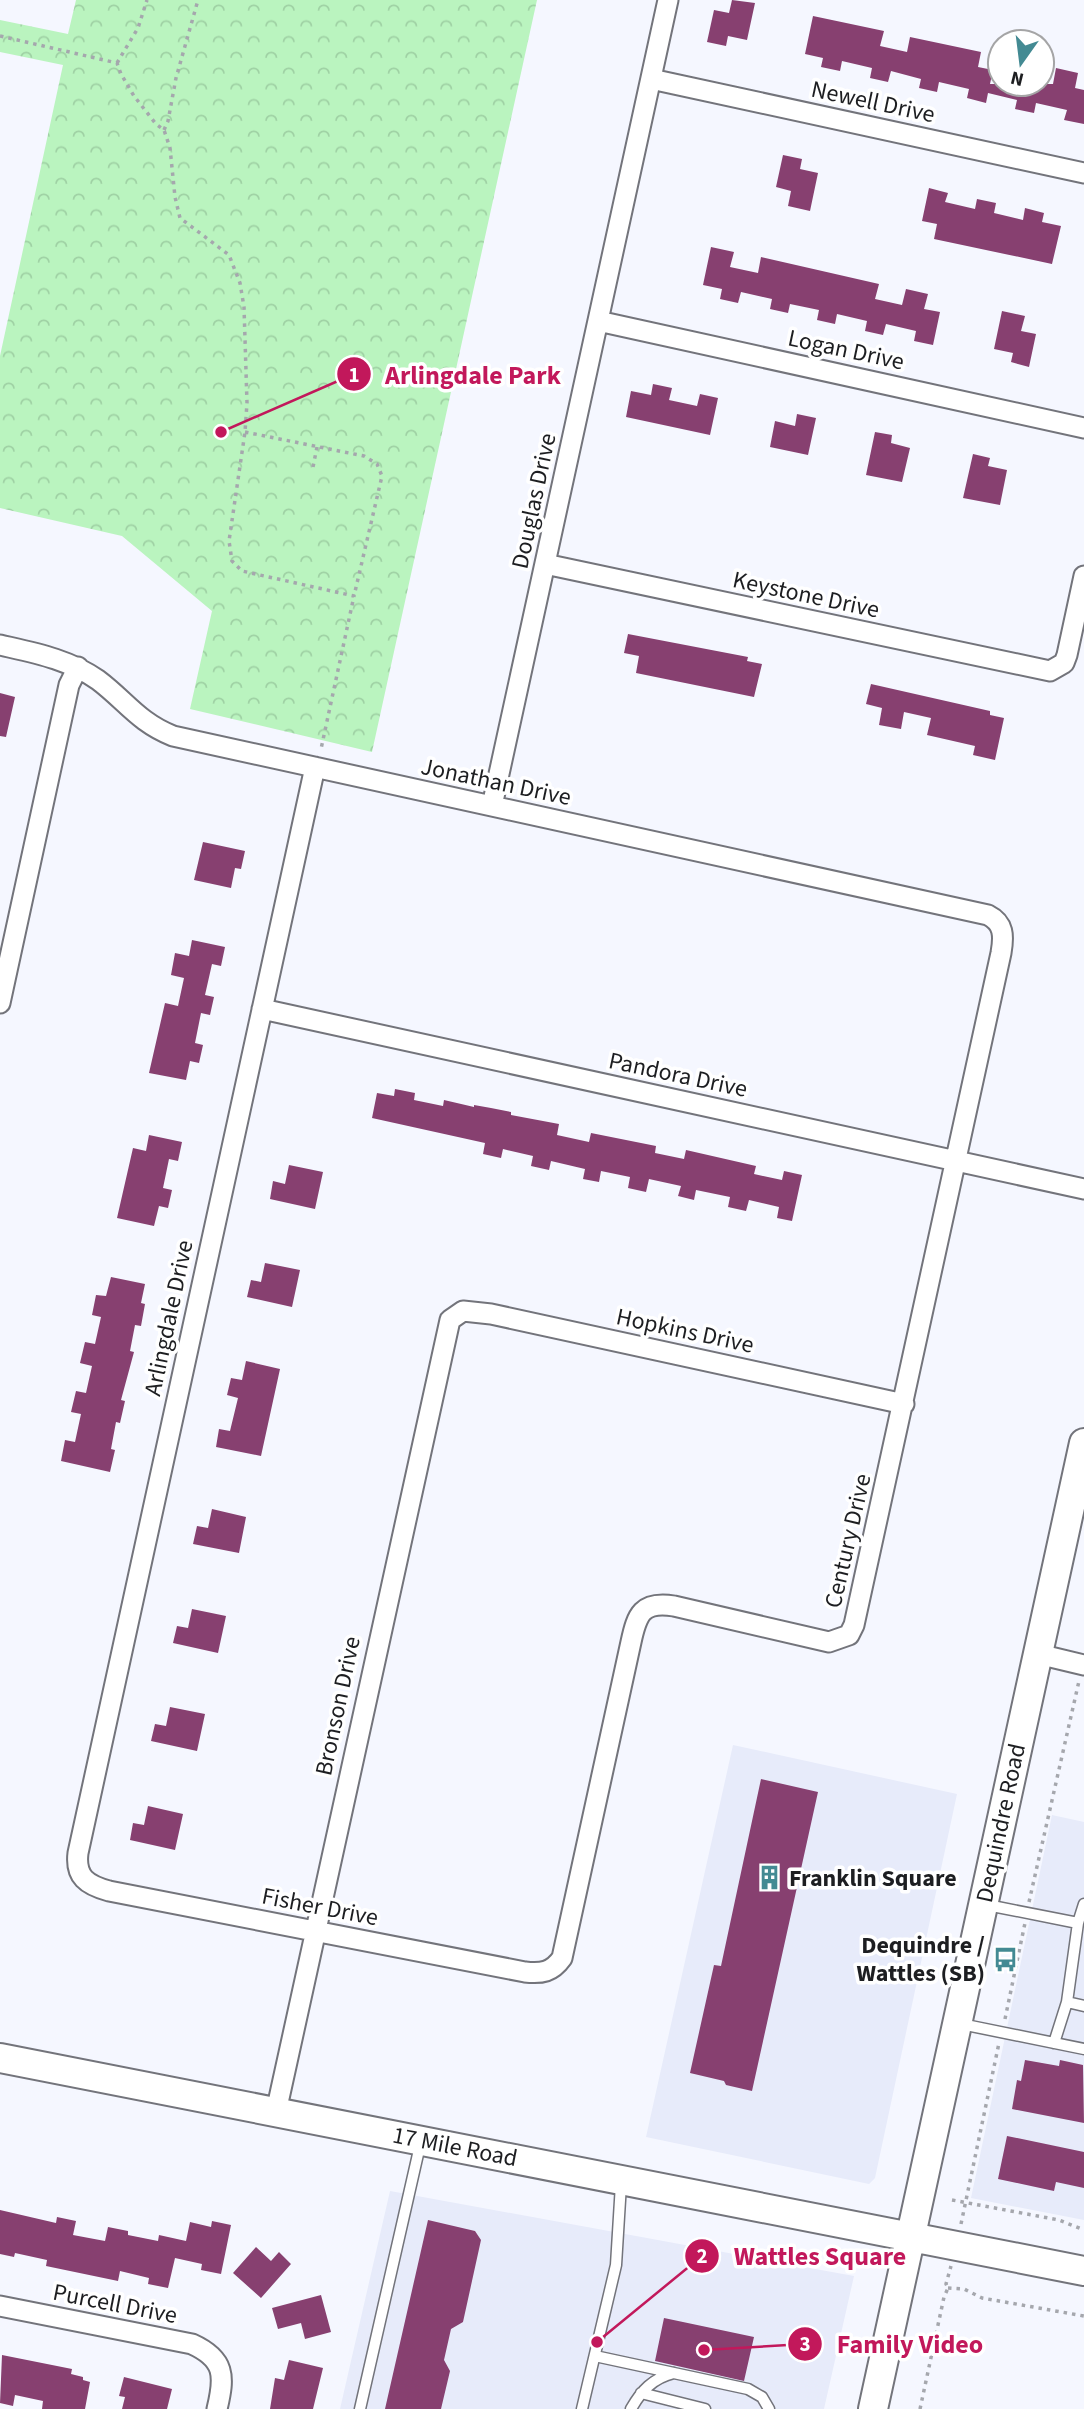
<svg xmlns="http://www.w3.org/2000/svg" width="1084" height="2409" font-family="'Source Sans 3',sans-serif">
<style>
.built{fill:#e7ebfa}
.forest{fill:url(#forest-crowns)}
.building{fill:#874070}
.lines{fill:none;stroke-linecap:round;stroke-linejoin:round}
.lane-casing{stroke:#73747b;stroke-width:13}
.street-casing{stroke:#73747b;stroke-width:23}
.secondary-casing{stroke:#73747b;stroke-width:32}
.path{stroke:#a5a7ad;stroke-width:3.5;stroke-dasharray:3.5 5;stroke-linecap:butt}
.lane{stroke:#fff;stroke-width:10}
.street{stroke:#fff;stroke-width:19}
.secondary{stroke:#fff;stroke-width:28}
.labels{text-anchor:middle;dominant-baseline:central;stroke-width:7;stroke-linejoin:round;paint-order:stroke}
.street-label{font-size:24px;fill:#1d1e21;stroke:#fff}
.poi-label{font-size:24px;font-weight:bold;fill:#1d1e21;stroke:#fff;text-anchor:start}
.leader{fill:none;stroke:#c2185b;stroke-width:2.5}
.callout-dot{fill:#c2185b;stroke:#fff;stroke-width:2.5}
.mark-label{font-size:21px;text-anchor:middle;font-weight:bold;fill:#fff}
.callout-label{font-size:26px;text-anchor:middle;font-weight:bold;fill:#c2185b;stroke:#fff;stroke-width:7;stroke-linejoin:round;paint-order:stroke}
</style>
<defs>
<pattern id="forest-crowns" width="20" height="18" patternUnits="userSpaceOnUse" patternTransform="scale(1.75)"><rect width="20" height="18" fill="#baf4bf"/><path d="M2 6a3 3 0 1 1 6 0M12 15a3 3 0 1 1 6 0" fill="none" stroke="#9fd1a4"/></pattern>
</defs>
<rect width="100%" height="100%" fill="#f5f7ff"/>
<path class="built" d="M733,1745L957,1794L875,2178L869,2184L646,2137Z
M1052,1815L1084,1822V2220L971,2198Z
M390,2191L854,2276L824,2409H340Z"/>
<path class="forest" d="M76,0H537L372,752L190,709L212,611L122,536L0,508V356L63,65L0,52V20L68,34Z"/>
<path class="building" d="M732,0L755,3L747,40L728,36L726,46L707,42L714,10L729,13Z
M813,16L884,31L880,46L907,52L910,37L981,52L978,67L993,70L990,84H1053L1056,68L1078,73L1075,88L1084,90V124L1064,120L1067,110L1036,103L1034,113L1015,109L1017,100L988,93L986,103L967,98L969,89L939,82L937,92L919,88L921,79L891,71L888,82L870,78L872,68L842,61L840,71L821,67L823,58L805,54Z
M783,155L802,159L800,169L818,173L810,211L788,206L791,191L776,187Z
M929,188L948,193L945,202L975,209L977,199L996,203L994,213L1023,220L1025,208L1044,213L1042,222L1061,226L1052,264L934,239L937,224L922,221Z
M711,247L734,252L730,267L758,273L761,257L879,284L875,299L902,305L906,289L928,294L924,309L940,312L933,345L914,341L916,331L886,324L883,335L865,331L867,321L837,314L835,324L817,320L819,310L790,304L788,313L770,309L772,299L741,292L738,303L720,299L722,289L703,285Z
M1002,311L1025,316L1021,331L1036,334L1029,367L1011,362L1013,353L994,349Z
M653,384L672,388L669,400L697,406L700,394L718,398L710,435L626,417L631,391L651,395Z
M797,414L816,418L808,455L770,447L775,421L795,426Z
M875,432L892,435L891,443L910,448L902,482L866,475Z
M973,454L990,458L988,466L1007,470L1000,505L963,498Z
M628,634L748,657L747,661L762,664L754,697L636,673L639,656L624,653Z
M871,684L990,711V715L1004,718L995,760L973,755L975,746L927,735L931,718L904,712L901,729L879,725L882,708L866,704Z
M0,693L15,697L6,737L0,736Z
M203,842L245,851L241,869L235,868L231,888L194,880Z
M192,940L225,947L221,966L212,964L205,995L214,997L210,1015L201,1013L195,1043L203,1045L199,1063L190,1061L186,1080L149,1073L165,1003L178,1006L184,978L171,975L175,953L189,956Z
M395,1089L415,1093L414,1100L443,1106L444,1100L474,1107V1105L491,1108L511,1112V1115L559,1124L557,1135L589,1142L591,1133L656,1146L655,1153L684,1159L686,1150L756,1166L754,1174L782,1180L784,1171L802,1175L792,1221L777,1218L779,1207L749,1200L746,1211L728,1207L730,1197L696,1190L694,1200L678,1196L681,1186L649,1179L646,1192L628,1188L630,1177L601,1171L599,1182L583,1179L585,1169L551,1161L549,1170L531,1166L533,1156L503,1149L501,1158L483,1154L485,1143L372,1118L377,1093L394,1096Z
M149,1135L182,1142L178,1161L169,1159L163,1188L172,1190L168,1208L159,1206L154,1226L117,1218L133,1148L146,1151Z
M289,1165L323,1172L315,1209L270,1199L273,1181L285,1184Z
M265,1263L300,1270L292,1307L247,1297L251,1280L261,1282Z
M111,1277L145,1284L141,1303L145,1304L141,1326L135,1325L130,1351L134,1352L121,1400L125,1401L120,1423L116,1422L111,1449L115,1450L110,1472L61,1461L65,1440L75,1442L81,1414L71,1412L76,1391L86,1393L92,1366L80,1363L85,1342L95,1344L101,1317L92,1315L96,1295L106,1296Z
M246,1361L280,1369L261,1456L216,1447L219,1429L230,1431L238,1398L227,1395L231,1378L242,1380Z
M212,1509L246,1517L239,1553L193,1544L197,1526L208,1528Z
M192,1609L226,1616L218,1653L173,1643L177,1626L188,1628Z
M170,1707L205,1714L197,1751L151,1741L155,1724L166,1726Z
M761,1779L818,1792L752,2091L726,2085L724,2081L690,2073L714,1965L721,1966Z
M148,1806L183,1814L175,1850L130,1840L133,1823L144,1825Z
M1025,2060L1059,2066L1060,2060L1083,2065L1084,2123L1012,2109L1017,2080L1021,2081Z
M1007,2136L1084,2152V2188L1056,2182L1054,2191L998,2179Z
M0,2210L56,2223L57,2217L76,2221L73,2235L105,2241L108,2227L128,2231V2235L158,2241L159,2235L186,2241L190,2222L211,2227L212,2221L231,2225L221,2274L201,2270L202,2264L175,2258L168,2288L148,2284L149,2278L120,2271L118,2281L46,2266L47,2260L15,2253L14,2257L0,2254Z
M428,2220L475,2231L481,2240L463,2322L451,2329L444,2360L450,2371L441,2409H385Z
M256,2247L271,2261L279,2252L291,2264L261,2298L233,2273Z
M321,2295L331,2332L305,2339L301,2323L278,2329L272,2308Z
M664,2318L754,2337L744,2381L655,2361Z
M2,2355L72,2369L71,2374L83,2377V2380L90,2382L85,2409H42L43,2401L15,2395L13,2406L0,2403Z
M289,2360L323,2368L313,2409H270L275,2378L284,2380Z
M124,2377L172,2389L167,2409H122L125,2397L119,2396Z"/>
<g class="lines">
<defs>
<path id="lane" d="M1084,1904L1078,1923L1067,2002L1084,2006
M987,1905L1078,1923
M961,2024L1084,2049
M1054,2043L1067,2002
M595,2356L748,2389L762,2397L769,2409
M641,2393L705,2409
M360,2409L421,2141
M582,2409L616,2265L621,2184
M631,2409C641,2391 653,2378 674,2373"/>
<path id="street" d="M651,79L1084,173
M598,321L1084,428
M545,564L1050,671L1064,663L1067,655L1084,576
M0,645C35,653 68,659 98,680C126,701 138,722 173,736L988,915C1004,923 1004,936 1001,953L854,1625L849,1635L829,1642L674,1606C642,1601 637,1614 631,1642L562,1958C552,1972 542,1974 525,1972L109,1891C87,1885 75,1877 78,1853L315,767
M492,806L668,0
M0,1003L69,685L78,667
M262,1009L1084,1189
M1038,1654L1084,1665
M276,2112L450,1320L463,1311L491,1314L904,1404
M0,2306L192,2344C225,2359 225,2376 217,2409"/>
<path id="secondary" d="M0,2058L1084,2271
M873,2409L1084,1443"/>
</defs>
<use href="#lane" class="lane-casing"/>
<use href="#street" class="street-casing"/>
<use href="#secondary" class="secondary-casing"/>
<path class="path" d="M0,36L117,63L121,74L134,96L156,124L164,130L170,148L175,197L180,218L229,255L240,283L244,307L247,403L245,432L229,541L232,561L242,571L354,596L321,749
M117,63L138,28L147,0
M164,130L168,121L176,78L198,0
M245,432L364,456L377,464L382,476L354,596
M313,467L317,447
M1029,1902L1079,1681
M1005,2019L1025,1923
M952,2200L1059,2220L1084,2230
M961,2224L999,2043
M948,2288L964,2289L982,2298L1084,2316
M920,2409L944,2297L948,2288L946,2284L951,2266"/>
<use href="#lane" class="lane"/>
<use href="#street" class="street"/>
<use href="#secondary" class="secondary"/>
</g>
<defs>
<symbol id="building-bare" viewBox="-9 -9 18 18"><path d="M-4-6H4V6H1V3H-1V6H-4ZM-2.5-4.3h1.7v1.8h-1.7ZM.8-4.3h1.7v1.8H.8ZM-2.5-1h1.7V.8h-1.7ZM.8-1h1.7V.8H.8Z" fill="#438a93" stroke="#fff" stroke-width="2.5" paint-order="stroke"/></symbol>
<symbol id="bus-bare" viewBox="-9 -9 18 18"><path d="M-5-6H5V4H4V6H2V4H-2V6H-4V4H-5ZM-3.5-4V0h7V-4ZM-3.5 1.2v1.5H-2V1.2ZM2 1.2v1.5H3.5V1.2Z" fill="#438a93" stroke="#fff" stroke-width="2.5" paint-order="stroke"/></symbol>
</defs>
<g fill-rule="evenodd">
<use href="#building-bare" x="752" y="1860" width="35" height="35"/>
<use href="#bus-bare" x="988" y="1942" width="35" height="35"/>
</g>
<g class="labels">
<g class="street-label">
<text transform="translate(873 102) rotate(12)">Newell Drive</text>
<text transform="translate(846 350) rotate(12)">Logan Drive</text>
<text transform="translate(534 501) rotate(-78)">Douglas Drive</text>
<text transform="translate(806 595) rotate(12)">Keystone Drive</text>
<text transform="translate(496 782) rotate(12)">Jonathan Drive</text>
<text transform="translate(678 1075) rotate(12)">Pandora Drive</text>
<text transform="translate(169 1318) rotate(-78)">Arlingdale Drive</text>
<text transform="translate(685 1331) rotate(12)">Hopkins Drive</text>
<text transform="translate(848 1541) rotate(-77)">Century Drive</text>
<text transform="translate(338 1706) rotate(-78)">Bronson Drive</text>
<text transform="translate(1001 1823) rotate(-78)">Dequindre Road</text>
<text transform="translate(320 1907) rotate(11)">Fisher Drive</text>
<text transform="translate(455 2147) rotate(11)">17 Mile Road</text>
<text transform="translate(115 2304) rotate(11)">Purcell Drive</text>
</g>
<g class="poi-label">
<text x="789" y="1878">Franklin Square</text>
<text x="985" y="1945" text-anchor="end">Dequindre /<tspan x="985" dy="28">Wattles (SB)</tspan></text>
</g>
</g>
<path class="leader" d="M221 432L354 374M597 2342L702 2256M704 2350L805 2344"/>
<g class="callout-dot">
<circle cx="221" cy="432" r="7"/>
<circle cx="597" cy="2342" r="7"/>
<circle cx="704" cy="2350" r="7"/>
<circle cx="354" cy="374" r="18"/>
<circle cx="702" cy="2256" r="18"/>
<circle cx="805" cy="2344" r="18"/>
</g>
<g class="mark-label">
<text x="354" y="382">1</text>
<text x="702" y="2263">2</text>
<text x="805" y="2351">3</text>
</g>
<g class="callout-label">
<text x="473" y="384">Arlingdale Park</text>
<text x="820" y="2265">Wattles Square</text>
<text x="910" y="2353">Family Video</text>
</g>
<g transform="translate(1021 63) rotate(194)"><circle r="33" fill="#ffffff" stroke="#a5a5a6" stroke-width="2"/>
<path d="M0-5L12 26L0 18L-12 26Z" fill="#438a93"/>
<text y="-10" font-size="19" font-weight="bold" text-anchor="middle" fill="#1d1e21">N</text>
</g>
</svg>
